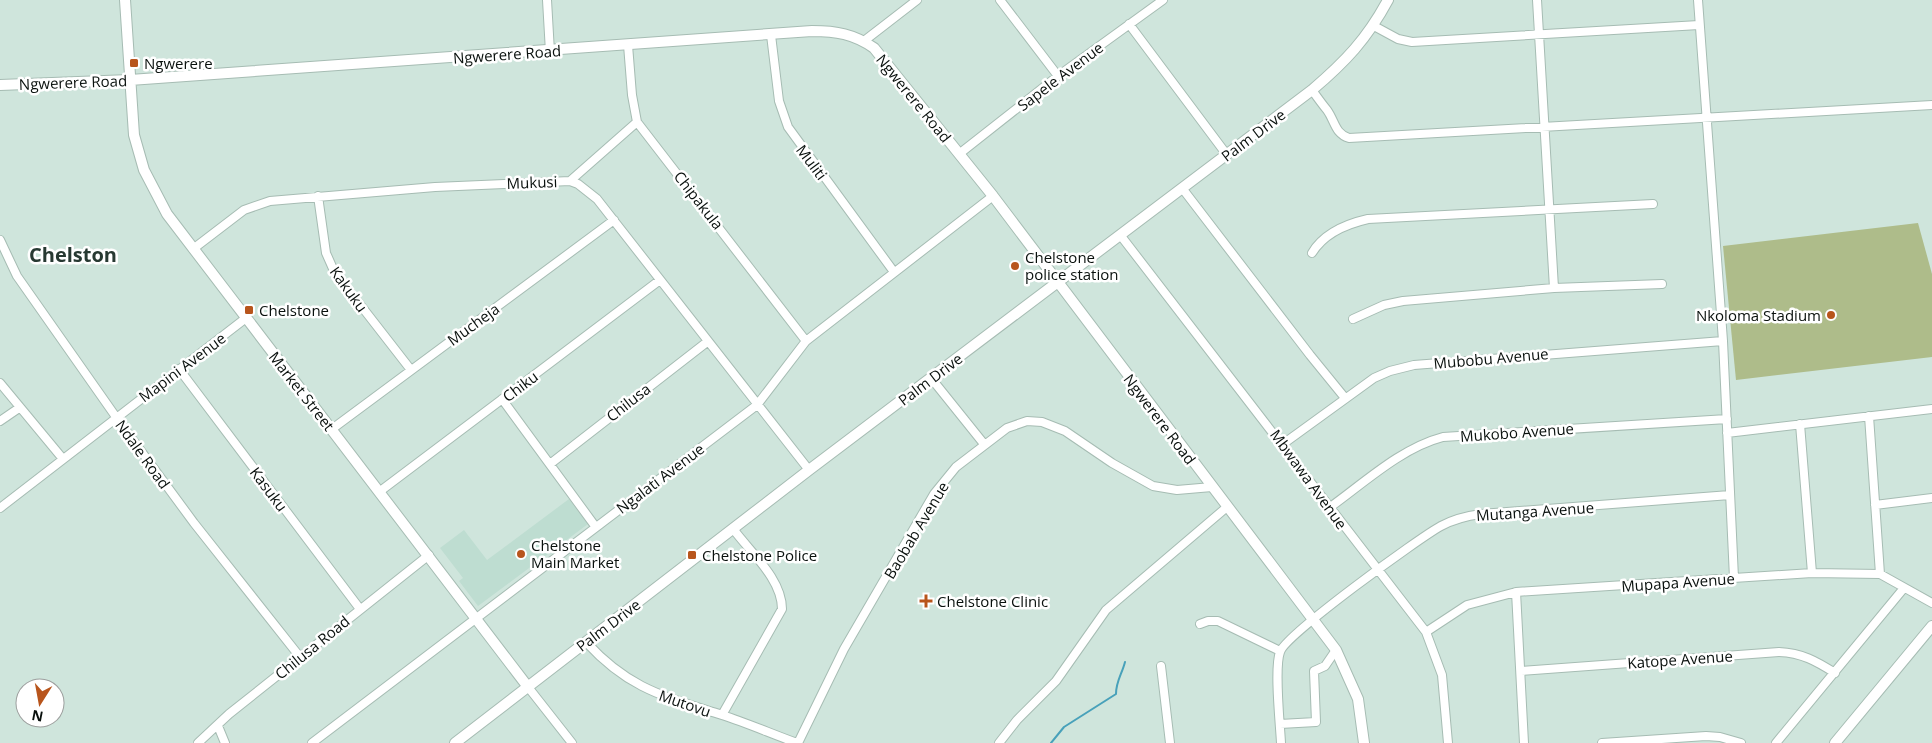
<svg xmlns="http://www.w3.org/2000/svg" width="1932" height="743" font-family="'Open Sans',sans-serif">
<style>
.built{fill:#beddd1}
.green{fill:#aebc8a}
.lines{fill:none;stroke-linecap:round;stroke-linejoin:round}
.stream{stroke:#48a1ba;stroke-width:2}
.street-casing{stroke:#a6bcb3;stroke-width:10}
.secondary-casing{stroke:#a6bcb3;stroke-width:12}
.street{stroke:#fff;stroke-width:8}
.secondary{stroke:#fff;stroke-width:10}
.poi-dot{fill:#b8551c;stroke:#fff;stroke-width:2}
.labels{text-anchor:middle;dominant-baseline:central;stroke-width:5;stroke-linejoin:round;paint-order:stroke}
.street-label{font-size:15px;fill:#09100d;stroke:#fff}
.poi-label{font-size:15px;fill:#09100d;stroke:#fff;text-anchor:start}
.district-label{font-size:20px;font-weight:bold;fill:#273932;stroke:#fff}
</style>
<rect width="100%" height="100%" fill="#cfe5dc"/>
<path class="built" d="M569,499L588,524L478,606L459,581L463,578L440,548L464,530L487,560Z"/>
<path class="green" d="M1918,223L1932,274V357L1736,380L1723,246Z"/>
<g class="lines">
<path class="stream" d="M1051,743L1064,727L1116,694C1116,681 1122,674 1125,662"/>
<defs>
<path id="street" d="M547,0L550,52
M1000,0L1058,76
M1537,0L1554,288
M1698,0L1723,341L1734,578
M1129,24L1227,155
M1374,26L1398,39L1412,42L1699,25
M771,35L779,101L788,127L894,272
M864,41L917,0
M628,45L632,95L637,122L806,341
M1312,90C1317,97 1322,104 1327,110C1335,121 1335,134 1349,138L1932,105
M959,154L1058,76L1163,0
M570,181L637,122
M1182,188L1310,355L1345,398
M318,196L326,253L334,271L411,370
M1121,236L1426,632L1442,675L1448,743
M0,240L17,276L116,417L194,523L300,657
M193,249L244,210L270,201L435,187L570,181L578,184L597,199L809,470
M1312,253C1324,233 1346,224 1368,219L1653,204
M1353,319L1384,305L1403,301L1554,288L1662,284
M179,369L360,609
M931,378L984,444
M0,383L63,459
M502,399L595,526
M1869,416L1880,574
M0,421L19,408
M1800,424L1812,573
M332,429L614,220
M1727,433L1932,409
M1283,444L1374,378L1390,371L1414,365L1723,341
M550,464L707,342
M379,492L660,280
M1875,505L1932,498
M0,508L246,318
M1329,508C1364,483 1401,448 1443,437L1727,419
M1516,592L1524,743
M1200,624L1208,621H1218L1280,651
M1426,632L1467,605L1516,592L1812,573L1880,574L1932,603
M586,642C629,689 663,696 722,715C747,723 772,734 797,743
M1161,666L1170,743
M1521,671L1779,652C1802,653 1816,661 1835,673
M528,687L572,743
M722,715L782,609C782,579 751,553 734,530
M1280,724L1316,722L1314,671L1325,666L1336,650
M218,726L225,743
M198,743L229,714L429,555
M312,743L757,405L806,341L993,196
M798,743L844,649L934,494L956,467L1007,428L1027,421L1042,422L1065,431L1112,463L1153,486L1177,490L1212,487
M999,743L1017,720L1056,681L1106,610L1227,507
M1281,743C1280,723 1274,668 1280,652C1285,635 1419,538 1441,526C1454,519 1466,516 1481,514L1730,495
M1602,743L1706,736L1720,737L1741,743
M1776,743L1904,588"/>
<path id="secondary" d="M125,0L134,135L144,170L167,214L528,687
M0,85L130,80L812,31C836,31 854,34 874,48L993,196L1336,650L1358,699L1364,743
M455,743L809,470L1312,90C1345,62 1367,39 1388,0
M1835,743L1932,626"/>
</defs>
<use href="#street" class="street-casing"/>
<use href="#secondary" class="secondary-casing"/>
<use href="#street" class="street"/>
<use href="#secondary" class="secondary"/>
</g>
<g class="poi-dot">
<rect x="129" y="58" width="10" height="10" rx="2.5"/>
<circle cx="1015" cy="266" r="5"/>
<rect x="244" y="305" width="10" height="10" rx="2.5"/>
<circle cx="1831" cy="315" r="5"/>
<circle cx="521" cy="554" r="5"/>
<rect x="687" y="550" width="10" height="10" rx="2.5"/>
<path d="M923.5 593.5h5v5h5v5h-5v5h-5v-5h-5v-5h5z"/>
</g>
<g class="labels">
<g class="street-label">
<text transform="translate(507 54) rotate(-4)">Ngwerere Road</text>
<text transform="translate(1060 76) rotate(-37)">Sapele Avenue</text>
<text transform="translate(73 82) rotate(-2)">Ngwerere Road</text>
<text transform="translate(914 98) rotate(51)">Ngwerere Road</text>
<text transform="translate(1253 135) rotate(-37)">Palm Drive</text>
<text transform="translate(812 162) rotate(53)">Muliti</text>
<text transform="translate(532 182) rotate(-2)">Mukusi</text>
<text transform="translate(699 200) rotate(52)">Chipakula</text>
<text transform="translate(349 289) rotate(54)">Kakuku</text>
<text transform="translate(473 324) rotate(-36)">Mucheja</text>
<text transform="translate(1491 358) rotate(-5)">Mubobu Avenue</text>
<text transform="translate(182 367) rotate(-37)">Mapini Avenue</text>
<text transform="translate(930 379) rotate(-37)">Palm Drive</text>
<text transform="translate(520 386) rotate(-37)">Chiku</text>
<text transform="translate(302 391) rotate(52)">Market Street</text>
<text transform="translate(628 402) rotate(-38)">Chilusa</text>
<text transform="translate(1160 419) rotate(53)">Ngwerere Road</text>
<text transform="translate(1517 432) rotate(-4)">Mukobo Avenue</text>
<text transform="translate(143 454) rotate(54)">Ndale Road</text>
<text transform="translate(660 478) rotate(-37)">Ngalati Avenue</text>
<text transform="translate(1309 479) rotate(54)">Mbwawa Avenue</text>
<text transform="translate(269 489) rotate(53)">Kasuku</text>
<text transform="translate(1535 511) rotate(-4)">Mutanga Avenue</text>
<text transform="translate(916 530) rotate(-59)">Baobab Avenue</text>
<text transform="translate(1678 582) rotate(-4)">Mupapa Avenue</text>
<text transform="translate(608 625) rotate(-37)">Palm Drive</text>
<text transform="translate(312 647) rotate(-39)">Chilusa Road</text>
<text transform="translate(1680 659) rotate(-4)">Katope Avenue</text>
<text transform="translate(685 703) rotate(19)">Mutovu</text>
</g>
<g class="poi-label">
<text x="144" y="63">Ngwerere</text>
<text x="1025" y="257">Chelstone<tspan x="1025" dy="17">police station</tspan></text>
<text x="259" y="310">Chelstone</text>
<text x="1821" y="315" text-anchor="end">Nkoloma Stadium</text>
<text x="531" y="545">Chelstone<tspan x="531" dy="17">Main Market</tspan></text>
<text x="702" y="555">Chelstone Police</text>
<text x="937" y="601">Chelstone Clinic</text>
</g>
<g class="district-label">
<text x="73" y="254">Chelston</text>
</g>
</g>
<g transform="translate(40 703) rotate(191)"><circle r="24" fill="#ffffff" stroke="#9d9f9e"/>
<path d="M0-4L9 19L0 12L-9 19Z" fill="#b8551c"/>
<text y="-8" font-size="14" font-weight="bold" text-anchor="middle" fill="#09100d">N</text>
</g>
</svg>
